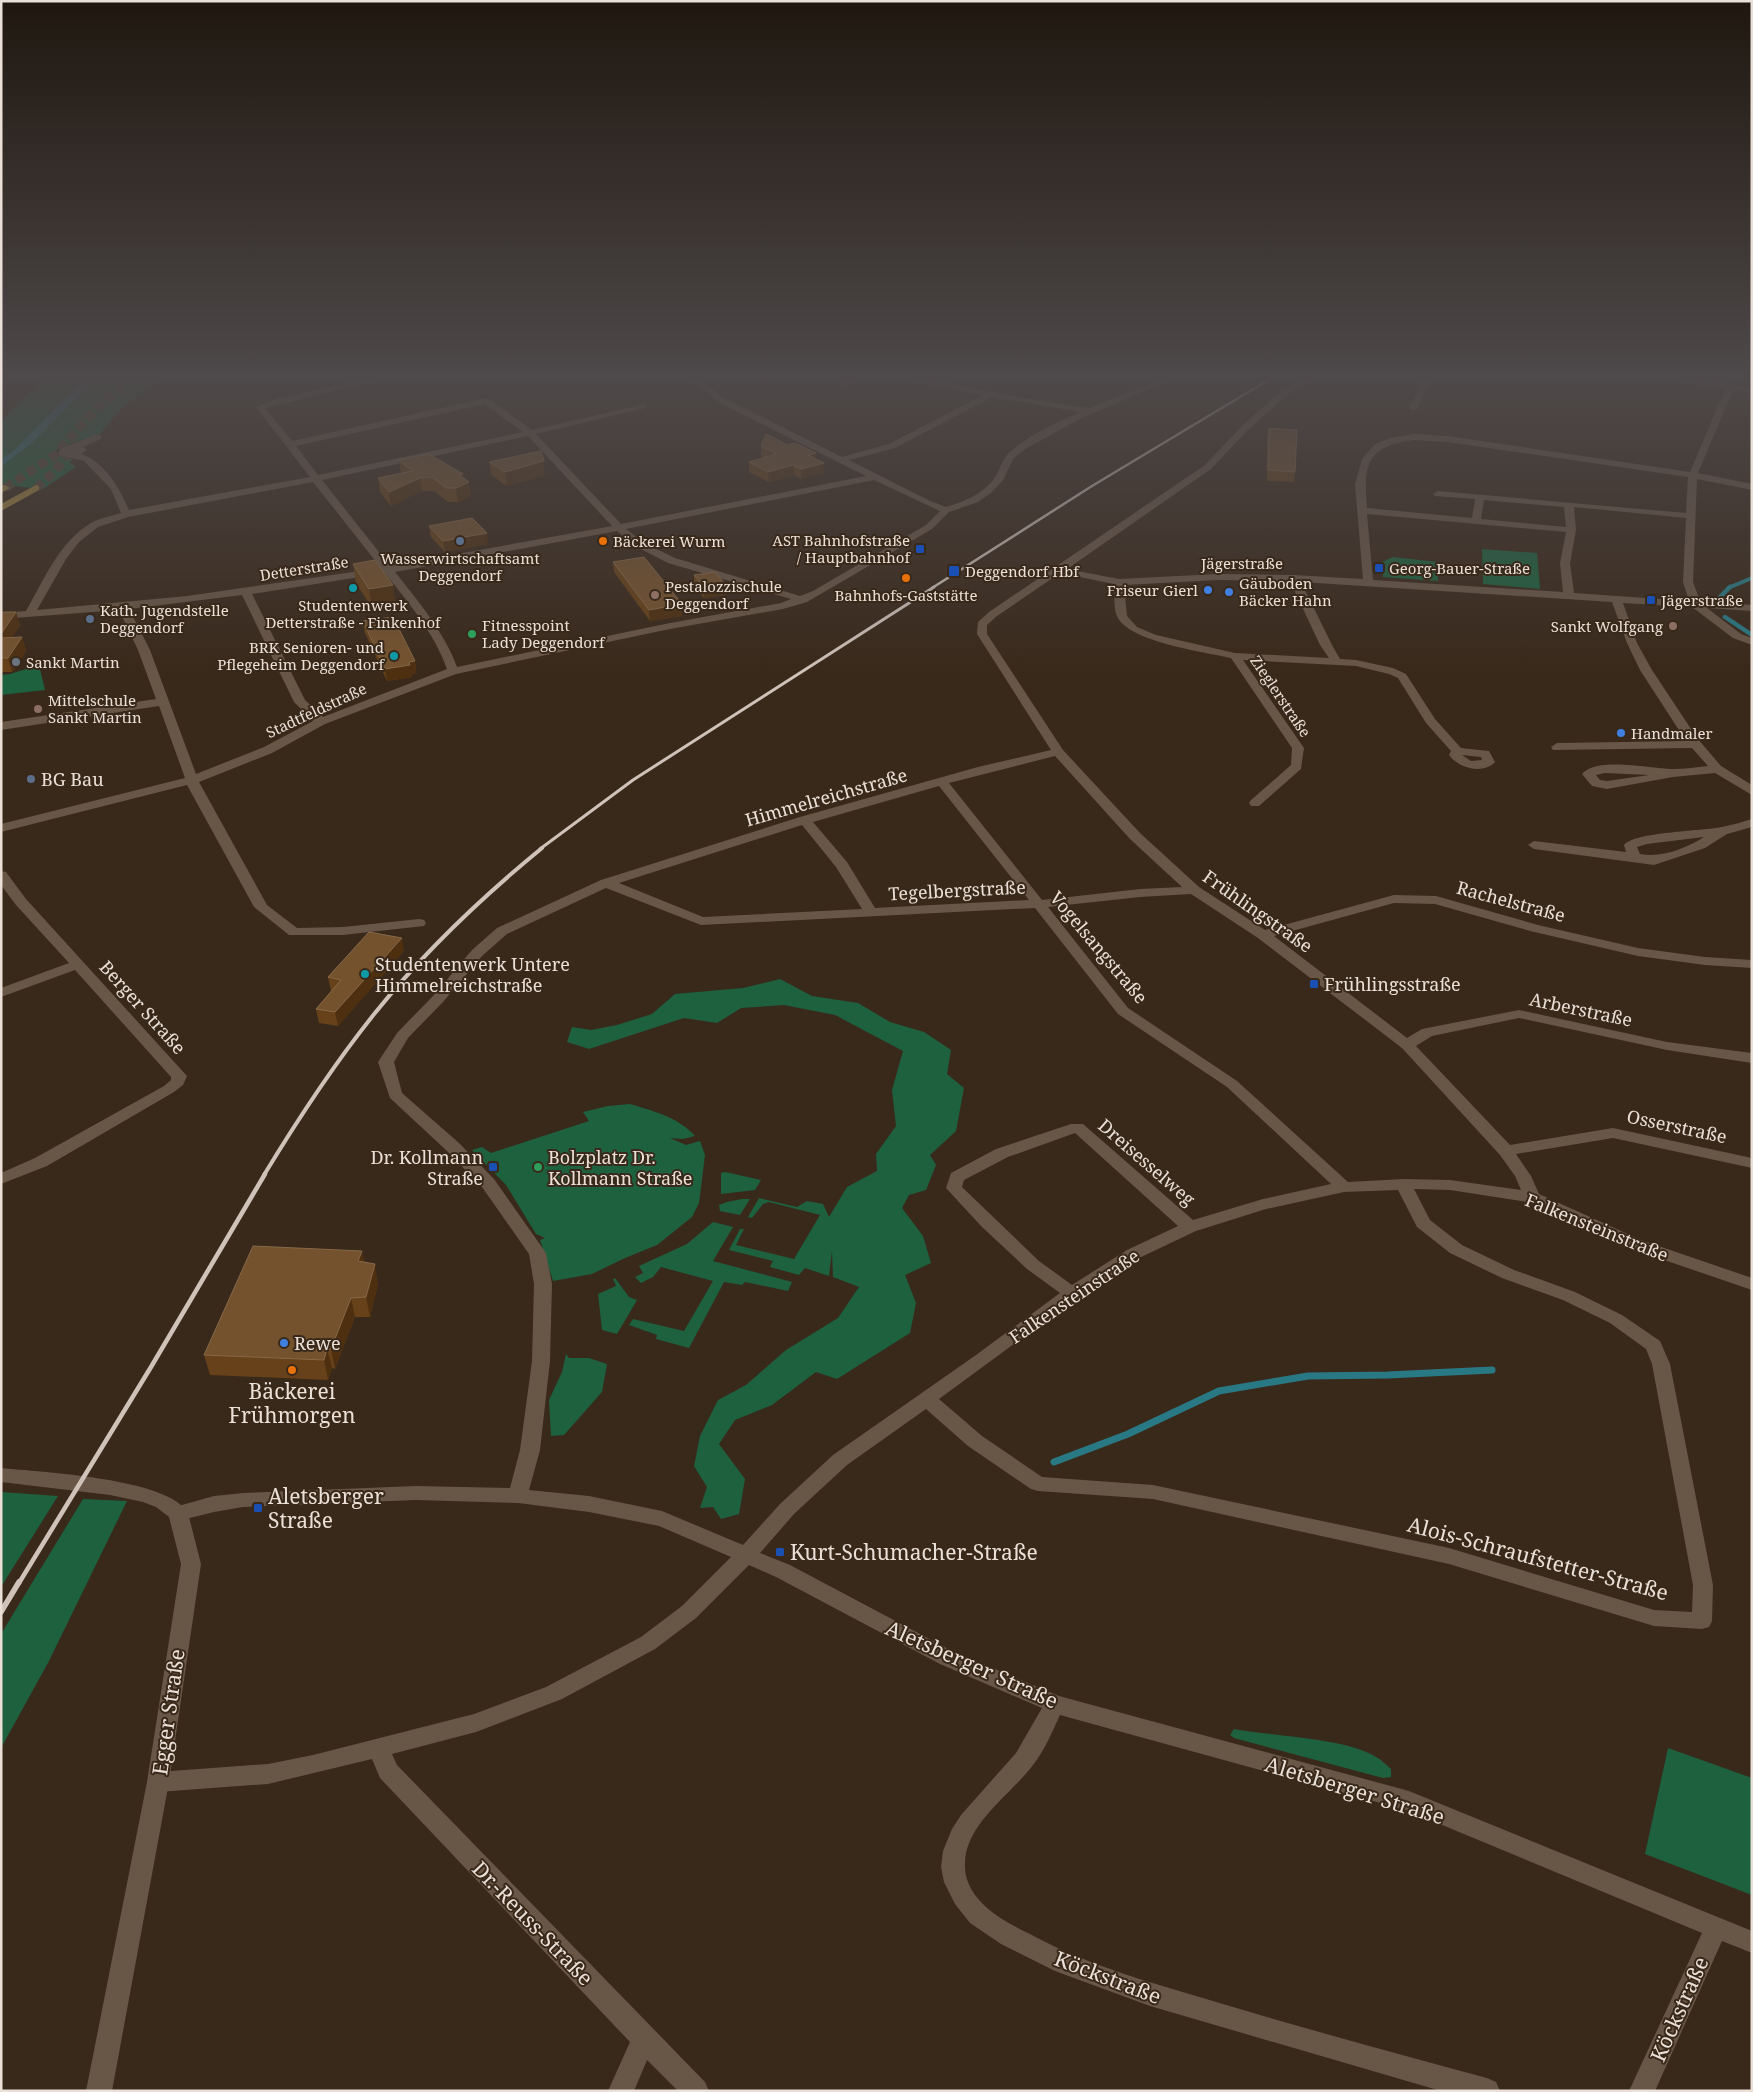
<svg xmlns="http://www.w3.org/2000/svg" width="1753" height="2092" font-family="'Noto Serif',serif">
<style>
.green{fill:#1d613f}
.water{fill:#297984}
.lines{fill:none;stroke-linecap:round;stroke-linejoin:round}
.stream-far2{stroke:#297984;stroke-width:4}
.stream-far1{stroke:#297984;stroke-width:4.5}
.stream{stroke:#297984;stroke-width:7}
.trunk-tunnel{stroke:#544437;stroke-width:9;stroke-dasharray:9 4.5;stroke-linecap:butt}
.minor{fill:#685647;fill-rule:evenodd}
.tertiary{fill:#685647;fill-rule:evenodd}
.trunk{fill:#a7883e;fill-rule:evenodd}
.rail-far4{stroke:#cec2b9;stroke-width:2.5}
.rail-far3{stroke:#cec2b9;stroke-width:3}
.rail-far2{stroke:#cec2b9;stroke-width:4}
.rail-far1{stroke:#cec2b9;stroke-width:4.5}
.rail{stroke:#cec2b9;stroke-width:5.5}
.wall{fill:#664119}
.shaded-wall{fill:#4e3011}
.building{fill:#74522e;stroke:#876848}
.service-dot{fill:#5c6f8a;stroke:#39291b;stroke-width:2}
.food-dot{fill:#e8710a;stroke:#39291b;stroke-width:2}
.transit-dot{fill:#1a4fb4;stroke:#39291b;stroke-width:2}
.culture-dot{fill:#0f9aa8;stroke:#39291b;stroke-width:2}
.shop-dot{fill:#3f7fe0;stroke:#39291b;stroke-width:2}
.education-dot{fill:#8d6e63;stroke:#39291b;stroke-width:2}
.leisure-dot{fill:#2e9e5b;stroke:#39291b;stroke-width:2}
.worship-dot{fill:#6b7280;stroke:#39291b;stroke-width:2}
.labels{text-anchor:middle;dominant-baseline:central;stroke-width:4;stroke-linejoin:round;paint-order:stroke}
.far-poi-label{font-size:15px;fill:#ebe0d7;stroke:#39291b;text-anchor:start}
.far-street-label{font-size:15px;fill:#ebe0d7;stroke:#39291b}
.poi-label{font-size:18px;fill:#ebe0d7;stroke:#39291b;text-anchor:start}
.street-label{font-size:18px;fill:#ebe0d7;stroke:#39291b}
.near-poi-label{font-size:21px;fill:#ebe0d7;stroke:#39291b;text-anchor:start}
.near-street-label{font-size:21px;fill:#ebe0d7;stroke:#39291b}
</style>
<rect width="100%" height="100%" fill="#39291b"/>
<path class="green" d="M43,379H85L14,450L1,459V421Z
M96,379H163L121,408L100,434L60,447L52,454L74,460L69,462L76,467L43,489L5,485L1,487V467L33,442Z
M1482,549L1537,553L1540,589L1483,584Z
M1393,557L1438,562V581L1383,577L1382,562Z
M39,665L45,690L1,695V675L10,674Z
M780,979L812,996L858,1003L890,1022L924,1032L951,1050L947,1074L964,1088L956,1131L930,1155L936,1165L926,1190L909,1195L902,1208L923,1236L931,1263L905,1275L916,1303L910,1333L837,1379L816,1372L772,1405L735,1420L719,1444L745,1479L739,1514L721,1519L713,1507L700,1508L707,1487L694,1466L700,1436L718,1400L746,1385L786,1350L838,1318L859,1287L833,1277L832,1251L829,1276L805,1268L799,1275L770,1267L773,1261L729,1250L740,1229H744L736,1245L794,1259L820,1215L769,1202L763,1204L752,1218L748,1217L759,1198L797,1207L807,1201L823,1204L829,1217L847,1187L877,1171L876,1154L896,1126L892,1090L903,1051L835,1015L784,1005L741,1008L717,1023L684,1018L589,1049L567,1042L572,1027L591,1030L617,1025L652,1014L675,994L743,988Z
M630,1104C653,1111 678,1117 695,1136L683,1139L670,1138L686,1145L700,1141L705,1155L699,1203L692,1217L657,1245L625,1258L592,1274L553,1281L540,1240L545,1238L536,1234L506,1185L472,1150L482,1147L491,1153L589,1121L583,1112L608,1106Z
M725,1172L761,1180L755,1190L721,1194V1173Z
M742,1199H750L740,1215L720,1211L719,1205L727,1202Z
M713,1222L733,1227L713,1261L792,1282L788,1291L745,1282L742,1285L724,1282L689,1348L656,1339L657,1335L629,1325L633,1319L684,1331L713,1281L661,1267L653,1277L641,1283L635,1277L643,1273L639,1266L687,1244Z
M615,1278L629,1297L637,1300L617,1334L602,1330L598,1294L616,1286L613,1279Z
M566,1354L569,1358H589L607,1364L602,1392L564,1435L551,1436L549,1400L562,1372Z
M1,1492L58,1496L1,1587Z
M83,1499L127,1501L49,1661L1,1748V1634Z
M1234,1729C1271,1736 1348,1738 1376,1757C1382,1760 1386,1765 1391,1769V1777L1383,1778L1234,1738L1230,1735Z
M1668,1748L1752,1778V1895L1645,1854Z"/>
<path class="water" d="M85,379H96L33,442L1,467V459L14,450Z"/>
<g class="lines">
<path class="stream-far2" d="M1728,588L1752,578"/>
<path class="stream-far1" d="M1718,599L1730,587
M1725,617L1752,635"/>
<path class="stream" d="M1054,1462L1128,1434L1219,1391L1308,1376L1388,1375L1492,1370"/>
<path class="trunk-tunnel" d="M5,488L54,456L98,407L133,379
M36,488L54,472L70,451"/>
<path class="minor" d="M368,379H382L265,408L292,441L487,398L532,430L645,404V408L536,434L621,524L866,476L718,402L690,379H699L724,398L842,457L889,444L983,395L917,382V379H926L1027,399L1089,408L1162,379H1172L1078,420L1025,449L1013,459L1003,480L991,493L978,502L949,512L932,529L807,602L783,609L670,629L456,674L325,724L272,753L199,782L267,905L297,928L343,927L419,919L424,920L426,923L424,926L343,935H289L254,907L187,785L1,832V824L185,778L159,706L1,730V722L156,699L138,650L119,610L1,619V613L26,611C44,580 59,542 91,523C100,518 111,516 121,513L111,489L84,461L59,455V451L62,448L95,435H101V439L83,447L87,450L81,454C105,462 120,489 129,510L310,477L256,407L278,398ZM992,397L1080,412C1057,423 1029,434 1010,452C1003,458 1001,466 997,474C986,493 966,501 946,507L928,500L849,460L895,448ZM485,404L523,432L318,475L296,446ZM528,436L612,526L390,566L322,480ZM874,480L940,511L926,525L813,591L800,596L675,558L644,543L626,529ZM313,482L381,568L187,596L37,610L66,559L79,542L98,527L128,517ZM617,531L637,547L668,563L791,599L781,603L670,623L457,667C446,635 416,598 395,572ZM385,573C408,602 435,634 447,669L323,717L305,700L252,594ZM242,595L294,702L313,721L264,747L196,774L150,650L129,609Z
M849,379H859L847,386H841V382Z
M1308,379H1318L1288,394L1249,429L1211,469L1067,569L1119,579L1218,574L1294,575L1363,579L1355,484L1362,459L1375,444L1390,438L1414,434L1448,436L1690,472L1725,389L1684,382L1680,379H1696L1752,388V393L1733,390L1698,473L1752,484V490L1697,479L1693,582L1700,601L1752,605V611L1707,608L1741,634L1752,638V645L1733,638L1692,607L1623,603L1637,643L1652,670L1697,738L1721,766L1752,785V795L1715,773L1673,777L1607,789L1592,786L1582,774C1597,756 1652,769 1673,769C1685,769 1696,767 1708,766L1692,748L1553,750L1551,747L1557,743L1686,741L1640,670L1627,643L1612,602L1301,582L1332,645L1340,659L1356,660L1393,668L1406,674L1435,719L1461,748L1489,751L1495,762C1483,775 1458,768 1449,755L1451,751L1426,723L1398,678L1389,674L1356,666L1243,660L1304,748L1301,769L1259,806H1251L1249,803L1251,800L1291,765L1292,748L1231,658C1204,652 1131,642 1118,618C1113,610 1115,594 1114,584L1060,573L997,616L987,625V634L1063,750L1140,833L1199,887L1265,930L1394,895L1436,896L1538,925L1638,948L1705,957L1752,960V968L1705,965L1638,956L1530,931L1435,904L1394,903L1274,936L1407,1038L1422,1029L1519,1010L1667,1042L1752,1053V1063L1667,1050L1519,1018L1432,1036L1416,1046L1510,1145L1613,1128L1752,1158V1168L1613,1138L1516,1154L1531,1176L1539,1194L1641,1240L1752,1278V1290L1629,1248L1528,1202L1450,1190L1414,1189L1430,1220L1462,1245L1514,1270L1575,1292L1622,1315L1660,1341L1670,1364L1713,1585L1712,1621L1709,1627L1702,1629L1654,1626L1449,1564L1153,1499L1038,1491L1031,1489L968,1446L926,1409L847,1465L794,1514L760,1553L790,1565L954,1652L1059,1696L1409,1791L1752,1931V1953L1722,1941L1655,2091H1629L1702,1933L1406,1810L1060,1715C1052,1732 1045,1750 1033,1765C1010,1796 963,1825 965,1867C965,1883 975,1897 986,1907C998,1918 1014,1926 1028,1933C1081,1962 1138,1979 1196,1996C1292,2025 1390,2052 1487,2078L1496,2082L1500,2091H1441L1150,2006L1055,1971L1001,1944L970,1923L955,1904L944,1882L941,1867L943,1851L952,1829L961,1815L1016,1753L1042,1708L940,1664L776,1577L749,1565L696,1618L655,1649L562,1699L476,1732L392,1754L397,1765L705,2082L709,2091H678L647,2060L634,2091H608L630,2042L380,1778L372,1759L268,1784L158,1792L150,1789L147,1782L150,1775L158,1772L268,1764L313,1755L474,1714L546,1687L641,1637L682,1606L731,1557L659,1526L589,1512L518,1503L416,1500L243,1507L214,1512L178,1521L171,1518L168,1513L171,1508L214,1496L243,1493L416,1486L510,1488L520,1450L532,1361L534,1284L529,1254L482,1187L447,1151L390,1098L378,1062L397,1033L433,996L472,950L497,928L601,880L800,817L978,767L1051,750L977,634L978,622L989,612L1205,465L1243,425L1282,390ZM1414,440L1448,442L1688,477L1686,513L1438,491L1433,494L1435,496L1475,499L1472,518L1367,508C1363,464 1367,446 1414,440ZM1484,500L1564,507L1566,527L1481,519ZM1574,507L1686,518L1683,582L1689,601L1574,593L1570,563L1576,530ZM1367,514L1566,532L1560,563L1563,592L1373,580ZM1218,580L1290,581L1320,645L1329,658L1235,653L1156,635L1137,627L1127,616L1124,585ZM1462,755L1481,757L1482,760L1471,761ZM1055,756L1130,839L1182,887L1140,889L1042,900L949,783ZM1605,773L1649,775L1607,781L1600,780L1596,775ZM939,786L1029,900L875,908L847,862L813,822ZM802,825L836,867L862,909L703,917L619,883ZM606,888L701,925L1035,908L1118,1014L1227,1087L1331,1184L1263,1199L1193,1220L1083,1124H1071L996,1149L951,1173L946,1188L982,1227L1027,1269L1060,1293L976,1355L833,1455L780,1504L743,1545L662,1511L589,1496L529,1490L540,1450L550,1361L552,1284L546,1253L494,1179L459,1143L402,1093L394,1062L408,1038L443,1002L482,956L507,934ZM1191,894L1258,938L1402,1048L1500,1155L1515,1176L1521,1190L1450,1180L1403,1179L1348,1182L1237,1081L1128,1008L1048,907L1140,897ZM1075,1133L1178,1226L1127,1250L1072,1285L1039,1261L962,1187L964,1180L1008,1157ZM1398,1190L1417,1227L1450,1253L1502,1278L1563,1300L1610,1323L1646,1349L1652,1364L1693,1585L1692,1612L1654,1610L1449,1548L1153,1485L1042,1477L982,1436L939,1399L1078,1297L1139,1258L1196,1231L1266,1209L1344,1192Z
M1424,379H1432L1416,410H1410L1409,408Z
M1752,819V827L1727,834L1705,848L1654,865L1534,849L1528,845L1534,841L1626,852L1624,845C1634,832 1702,831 1722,827C1732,825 1742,822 1752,819ZM1704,837C1685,849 1661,858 1640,854L1637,847L1647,844Z
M1,871L6,872L26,899L187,1076L183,1085L174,1092L47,1166L1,1184V1173L35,1158L164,1086L171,1080V1077L75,970L1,997V988L69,963L16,905L1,885Z"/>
<path class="tertiary" d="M1,1468C40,1472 169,1478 188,1513L201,1564L169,1782L112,2091H86L147,1782L181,1564L169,1517L156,1507L143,1502L110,1495L1,1482Z"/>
<path class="trunk" d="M5,485L10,488L1,493V486Z
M36,485L39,486V490L1,511V504Z"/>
<path class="rail-far4" d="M932,588L1092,486L1270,379"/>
<path class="rail-far3" d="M540,849L633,780L934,587"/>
<path class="rail-far2" d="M264,1175C298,1119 334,1064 375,1013C424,952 481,898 542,848"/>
<path class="rail-far1" d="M19,1583L151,1367L265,1174"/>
<path class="rail" d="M1,1612L19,1582"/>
</g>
<path class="wall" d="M1269,428L1295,472L1294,482L1267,481V438Z
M788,445L816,453V459L824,463V473L801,479L794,475L769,482L749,472V462L764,458L761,456V446Z
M399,460L464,478L471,496L458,502H448L434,491H422L391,506L380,492L378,478L401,473Z
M489,462L545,475L507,486L491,475Z
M429,526L488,544L445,552L431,537Z
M613,562L682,604V616L650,621L614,572Z
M353,564L393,585L395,604L372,608L356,583Z
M694,575L725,584L726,595L704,598L694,586Z
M1,612H16L20,626L12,637H22L26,651L12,672H1Z
M363,621L415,661L416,673L411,674L412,677L387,681L365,633Z
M404,951L338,1026L319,1023L316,1009L332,991H331L328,977Z
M364,1263L378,1284L370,1317H355L335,1369L332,1368L328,1380L210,1375L204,1355Z"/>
<path class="shaded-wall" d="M816,453V463L808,455Z
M544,461L545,475L507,486L505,472Z
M824,463V473L801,479V469Z
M793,465L794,475L769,482L768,472Z
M463,474L465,484L469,482L471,496L458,502L456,488L459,475Z
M420,478L422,491L391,506L389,492Z
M487,533L488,544L445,552L443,541Z
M725,584L726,595L704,598V587Z
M393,585L395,604L372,608L369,589Z
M682,604V616L650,621L649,610Z
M16,612L20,626L2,652L1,648V634Z
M22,637L26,651L12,672L8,658Z
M415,661L416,673L411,674L412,677L387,681L385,669L409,662Z
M402,938L404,951L338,1026L335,1012Z
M362,1251L366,1270L358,1261Z
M375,1264L378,1284L370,1317L366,1297Z
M351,1298L355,1317L335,1369L331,1349Z
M327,1349L332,1368L328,1380L324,1360Z"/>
<path class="building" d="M1269,428L1297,430L1295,472L1268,470Z
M766,434L788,445L795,443L816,453L808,455L824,463L801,469L793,465L768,472L749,462L777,454L761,446Z
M541,451L544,461L505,472L489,462Z
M429,454L463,474L459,475L469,482L456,488H446L432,477L420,478L389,492L378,478L412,471L399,460Z
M472,518L487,533L443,541L429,526Z
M644,557L682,604L649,610L613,562Z
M375,560L393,585L369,589L353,564Z
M715,572L725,584L704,587L694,575Z
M1,612H16L1,634Z
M393,617L415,661L409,662L410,665L385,669L363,621Z
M22,637L8,658H1V638Z
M369,932L402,938L335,1012L316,1009L341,980L328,977Z
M253,1246L362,1251L358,1261L375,1264L366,1297L351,1298L331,1349H327L324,1360L204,1355Z"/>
<linearGradient id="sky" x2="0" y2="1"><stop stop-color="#1f170f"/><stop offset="0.56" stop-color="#4e494a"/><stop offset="1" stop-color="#4e494a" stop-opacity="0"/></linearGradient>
<rect width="1753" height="672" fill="url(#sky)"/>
<g class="service-dot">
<circle cx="460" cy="541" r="5"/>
<circle cx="90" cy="619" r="5"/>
<circle cx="31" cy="779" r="5"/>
</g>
<g class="food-dot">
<circle cx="603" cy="541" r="5"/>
<circle cx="906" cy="578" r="5"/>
<circle cx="292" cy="1370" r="5"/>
</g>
<g class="transit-dot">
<rect x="915" y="544" width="10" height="10" rx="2.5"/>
<rect x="1374" y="563" width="10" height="10" rx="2.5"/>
<rect x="948" y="565" width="12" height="12" rx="2.5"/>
<rect x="1646" y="595" width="10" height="10" rx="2.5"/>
<rect x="1309" y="979" width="10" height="10" rx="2.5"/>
<rect x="488" y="1162" width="10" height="10" rx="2.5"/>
<rect x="253" y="1503" width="10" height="10" rx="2.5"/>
<rect x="775" y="1547" width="10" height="10" rx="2.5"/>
</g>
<g class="culture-dot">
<circle cx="353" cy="588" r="5"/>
<circle cx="394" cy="656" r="5"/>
<circle cx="365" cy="974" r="5"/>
</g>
<g class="shop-dot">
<circle cx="1208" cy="590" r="5"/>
<circle cx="1229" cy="592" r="5"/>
<circle cx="1621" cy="733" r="5"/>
<circle cx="284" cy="1343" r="5"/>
</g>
<g class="education-dot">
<circle cx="655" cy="595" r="5"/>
<circle cx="1673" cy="626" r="5"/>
<circle cx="38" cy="709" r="5"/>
</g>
<g class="leisure-dot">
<circle cx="472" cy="634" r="5"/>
<circle cx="538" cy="1167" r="5"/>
</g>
<circle class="worship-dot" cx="16" cy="662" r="5"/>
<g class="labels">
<g class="far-poi-label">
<text x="910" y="540" text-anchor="end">AST Bahnhofstraße<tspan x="910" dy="17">/ Hauptbahnhof</tspan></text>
<text x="613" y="541">Bäckerei Wurm</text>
<text x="460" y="558" text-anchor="middle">Wasserwirtschaftsamt<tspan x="460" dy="17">Deggendorf</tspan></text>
<text x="1389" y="568">Georg-Bauer-Straße</text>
<text x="965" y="571">Deggendorf Hbf</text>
<text x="1239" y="583">Gäuboden<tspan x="1239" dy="17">Bäcker Hahn</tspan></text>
<text x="665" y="586">Pestalozzischule<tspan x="665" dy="17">Deggendorf</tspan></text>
<text x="1198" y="590" text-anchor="end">Friseur Gierl</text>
<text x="906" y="595" text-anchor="middle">Bahnhofs-Gaststätte</text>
<text x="1661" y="600">Jägerstraße</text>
<text x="353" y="605" text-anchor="middle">Studentenwerk<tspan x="353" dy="17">Detterstraße - Finkenhof</tspan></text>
<text x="100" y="610">Kath. Jugendstelle<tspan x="100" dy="17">Deggendorf</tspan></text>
<text x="482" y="625">Fitnesspoint<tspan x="482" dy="17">Lady Deggendorf</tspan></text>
<text x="1663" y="626" text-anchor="end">Sankt Wolfgang</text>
<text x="384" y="647" text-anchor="end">BRK Senioren- und<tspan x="384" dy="17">Pflegeheim Deggendorf</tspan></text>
<text x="26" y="662">Sankt Martin</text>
<text x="48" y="700">Mittelschule<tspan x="48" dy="17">Sankt Martin</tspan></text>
<text x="1631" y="733">Handmaler</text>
</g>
<g class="far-street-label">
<text x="1242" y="563">Jägerstraße</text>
<text transform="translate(304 568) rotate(-9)">Detterstraße</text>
<text transform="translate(1281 696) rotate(56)">Zieglerstraße</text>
<text transform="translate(316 710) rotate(-25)">Stadtfeldstraße</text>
</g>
<g class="poi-label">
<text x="41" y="779">BG Bau</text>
<text x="375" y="964">Studentenwerk Untere<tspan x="375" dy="21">Himmelreichstraße</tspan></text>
<text x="1324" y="984">Frühlingsstraße</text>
<text x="483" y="1157" text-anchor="end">Dr. Kollmann<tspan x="483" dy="21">Straße</tspan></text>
<text x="548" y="1157">Bolzplatz Dr.<tspan x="548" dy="21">Kollmann Straße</tspan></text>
<text x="294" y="1343">Rewe</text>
</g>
<g class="street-label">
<text transform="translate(826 797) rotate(-16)">Himmelreichstraße</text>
<text transform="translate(957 890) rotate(-3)">Tegelbergstraße</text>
<text transform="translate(1511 901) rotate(15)">Rachelstraße</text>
<text transform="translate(1258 911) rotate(35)">Frühlingstraße</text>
<text transform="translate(1099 947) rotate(50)">Vogelsangstraße</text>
<text transform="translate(143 1007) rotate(48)">Berger Straße</text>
<text transform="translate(1581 1009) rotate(12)">Arberstraße</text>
<text transform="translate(1677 1126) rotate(12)">Osserstraße</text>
<text transform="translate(1147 1162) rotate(41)">Dreisesselweg</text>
<text transform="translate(1597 1227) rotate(22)">Falkensteinstraße</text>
<text transform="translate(1074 1296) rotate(-34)">Falkensteinstraße</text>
</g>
<g class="near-poi-label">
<text x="292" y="1391" text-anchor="middle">Bäckerei<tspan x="292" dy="24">Frühmorgen</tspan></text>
<text x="268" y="1496">Aletsberger<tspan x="268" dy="24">Straße</tspan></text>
<text x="790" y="1552">Kurt-Schumacher-Straße</text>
</g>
<g class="near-street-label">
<text transform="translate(1538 1558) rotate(15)">Alois-Schraufstetter-Straße</text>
<text transform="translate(972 1664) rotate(24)">Aletsberger Straße</text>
<text transform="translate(168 1712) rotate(-82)">Egger Straße</text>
<text transform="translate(1355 1790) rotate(17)">Aletsberger Straße</text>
<text transform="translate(533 1923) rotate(46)">Dr.-Reuss-Straße</text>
<text transform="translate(1108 1977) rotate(21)">Köckstraße</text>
<text transform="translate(1679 2009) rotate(-66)">Köckstraße</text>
</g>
</g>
<rect width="1753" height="2092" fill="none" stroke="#ebe0d7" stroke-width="5"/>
</svg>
